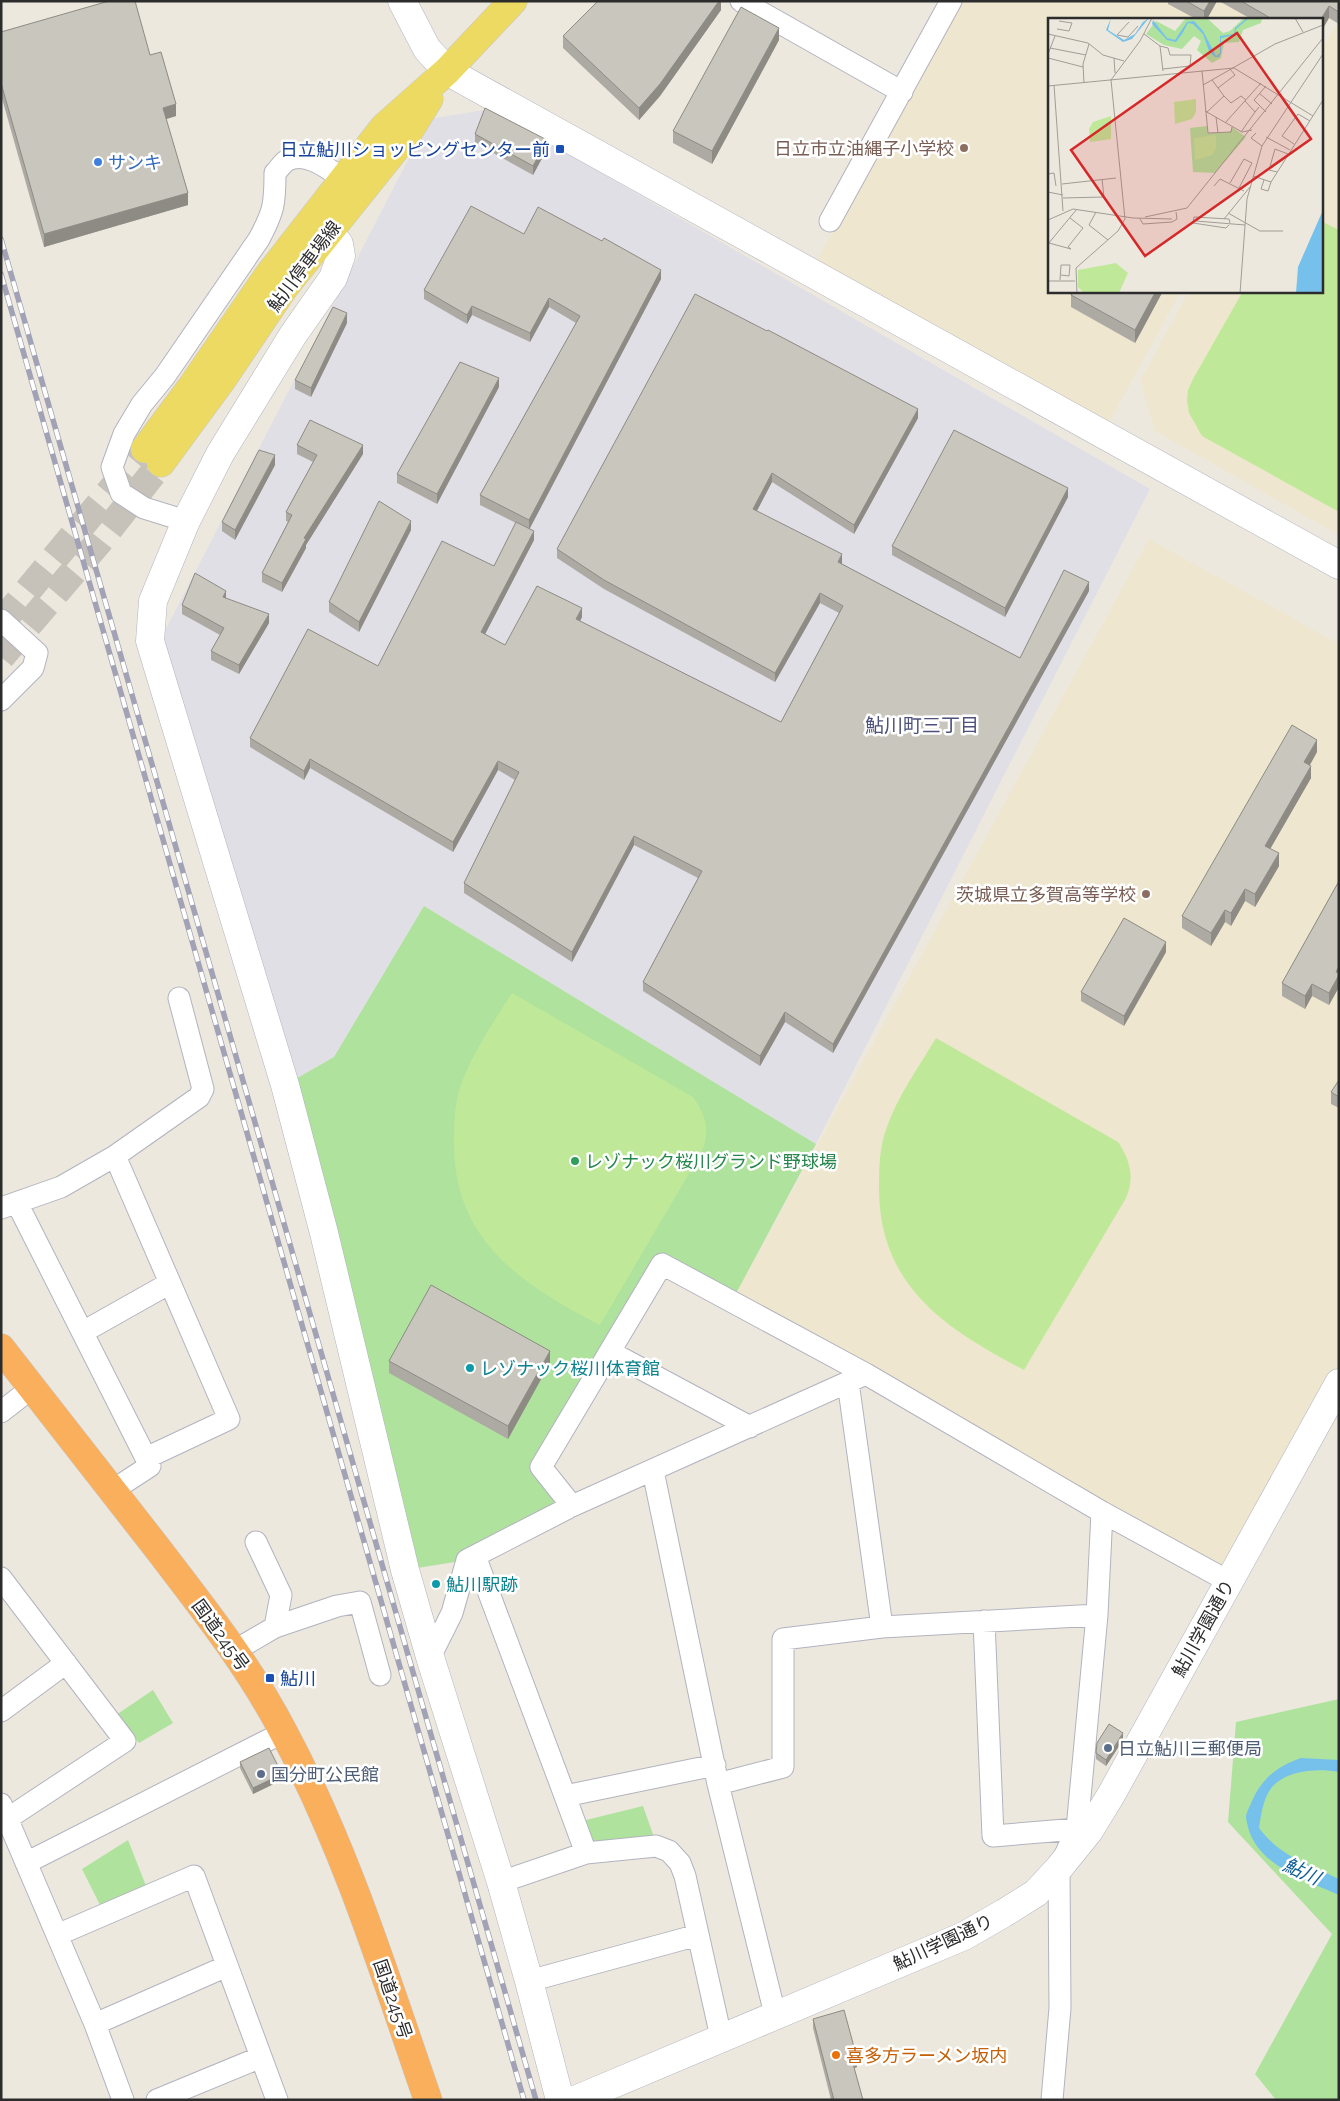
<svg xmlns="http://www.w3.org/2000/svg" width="1340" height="2101" font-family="Raleway,'Noto Sans JP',sans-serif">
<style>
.industrial{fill:#e1dfe6}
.education{fill:#eee6ce}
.green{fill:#aee29d}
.pitch{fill:#bfe999}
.water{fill:#75c1ec}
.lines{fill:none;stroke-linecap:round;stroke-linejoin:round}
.primary-tunnel{stroke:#c6c2ba;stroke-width:28;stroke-dasharray:28 14;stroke-linecap:butt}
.street-casing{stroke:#b2b3bf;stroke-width:23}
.secondary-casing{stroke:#b2b3bf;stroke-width:29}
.primary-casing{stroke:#c8c8c8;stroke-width:29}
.highway-casing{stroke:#c8c8c8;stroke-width:29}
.street{stroke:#fff;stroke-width:21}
.secondary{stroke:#fff;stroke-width:28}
.primary{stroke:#edda63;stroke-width:28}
.highway{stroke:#faaf5c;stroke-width:28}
.rail-casing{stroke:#a1a2b5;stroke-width:5.5}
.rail{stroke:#fff;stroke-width:4;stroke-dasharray:11;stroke-linecap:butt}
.wall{fill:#adaaa3}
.shaded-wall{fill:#8d8b84}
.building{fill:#c9c6bd;stroke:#8d8b84}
.education-dot{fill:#8d6e63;stroke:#fff;stroke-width:2}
.transit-dot{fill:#1a4fb4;stroke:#fff;stroke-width:2}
.shop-dot{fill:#3f7fe0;stroke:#fff;stroke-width:2}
.leisure-dot{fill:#2e9e5b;stroke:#fff;stroke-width:2}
.culture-dot{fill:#0f9aa8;stroke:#fff;stroke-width:2}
.service-dot{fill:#5c6f8a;stroke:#fff;stroke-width:2}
.food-dot{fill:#e8710a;stroke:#fff;stroke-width:2}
.labels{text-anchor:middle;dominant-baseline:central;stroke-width:5;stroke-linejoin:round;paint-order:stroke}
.education-label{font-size:18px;fill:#785e54;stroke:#fff;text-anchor:end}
.transit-label{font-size:18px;fill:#164399;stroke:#fff;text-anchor:end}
.shop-label{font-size:18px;fill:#366cbe;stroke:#fff;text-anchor:start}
.street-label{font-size:18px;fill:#2c2c2c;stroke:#fff}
.leisure-label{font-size:18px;fill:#27864d;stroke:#fff;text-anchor:start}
.culture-label{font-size:18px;fill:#0d838f;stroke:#fff;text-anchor:start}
.service-label{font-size:18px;fill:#4e5e75;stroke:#fff;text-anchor:start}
.food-label{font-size:18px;fill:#c56008;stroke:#fff;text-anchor:start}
.neighbourhood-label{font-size:19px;fill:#4d517b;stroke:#fff}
.water-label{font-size:19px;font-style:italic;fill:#115e9a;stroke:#fff}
.inset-road{fill:none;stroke:#a09d97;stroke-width:1}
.view{fill:#d62828;fill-opacity:0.15;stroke:#d62828;stroke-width:2.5}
.inset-edge{fill:none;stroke:#2c2c2c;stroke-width:2.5}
</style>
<rect width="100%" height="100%" fill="#ede8de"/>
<path class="industrial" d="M490,109L1150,489L816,1144L424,906L334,1057L285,1085L157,646L429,119Z"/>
<path class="education" d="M961,1H1339L1321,36V19H1049V291H1181L1109,423L817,260Z
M1339,19V535L1155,431L1140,381L1189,291H1321V51Z
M1149,539L1339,644V1373L1228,1581L732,1301Z"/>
<path class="green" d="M424,906L816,1144L732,1301L662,1264L542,1467L572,1506L467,1560L405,1570L285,1085L334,1057Z
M153,1690L173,1723L139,1743L116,1715Z
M1339,1699V2100H1276L1255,2074L1332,1934L1228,1822L1236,1722Z
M643,1806L655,1840L588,1843L582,1821Z
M128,1840L148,1891L103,1911L82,1869Z"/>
<path class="pitch" d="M1321,221L1339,230V512L1202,436L1189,413L1187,400L1188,390L1193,379L1243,291H1321Z
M512,993L693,1097C706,1116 711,1131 701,1153L600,1325C523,1285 455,1242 454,1146C454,1124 454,1102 462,1082C474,1051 494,1021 512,993Z
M936,1038L1118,1142C1130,1160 1135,1177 1126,1198L1024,1370C948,1330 880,1288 879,1190C879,1169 879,1147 887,1127C898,1095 919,1067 936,1038Z"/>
<path class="water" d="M1301,1758L1339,1760V1772C1318,1768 1287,1770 1272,1787C1263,1798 1261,1815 1259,1828C1282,1858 1307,1863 1339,1879V1895C1306,1880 1258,1866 1248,1827C1247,1823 1246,1819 1246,1816C1247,1811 1250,1806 1252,1801C1262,1778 1278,1766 1301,1758Z"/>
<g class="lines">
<path class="primary-tunnel" d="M1,623L145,449
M1,657L98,543L161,463"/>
<defs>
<path id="street" d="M741,1L902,92
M830,221L951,1
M186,521L144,508L121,493L112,467L124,434L142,404L165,376L259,239C274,211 275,204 275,173C278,170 282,164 286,161C305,150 328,168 343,179
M1,620L37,653L33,668L1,700
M115,1156L229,1419L146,1458
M17,1203L150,1466L113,1490
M1,1208L61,1187L115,1156L199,1097L203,1089L179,998
M83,1332L170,1283
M610,1352L750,1427
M848,1382L882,1627L1097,1615
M1,1412L33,1387
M653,1471L718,1784L775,2014
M572,1506L541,1467L662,1264L866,1374L1102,1512L1228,1581
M256,1542L281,1595L275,1627
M475,1556L565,1796
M1,1578L125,1741L7,1819
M984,1621L993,1836L1077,1829
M234,1651L275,1627L337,1606L360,1602L380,1675
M430,1657L452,1613L467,1560L572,1506L866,1374
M1,1711L66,1663
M718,1784L783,1767V1639L882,1627
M1,1804L95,2024L123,2100
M586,1853L565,1796L715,1765
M26,1863L284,1732
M501,1882L586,1853L656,1846L669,1851L680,1863L685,1876L721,2037
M57,1935L194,1876L277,2100
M529,1981L698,1935
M95,2024L227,1966
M157,2100L261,2057
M1052,2100L1060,2008L1059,1868L1077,1829L1097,1615L1102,1512"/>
<path id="secondary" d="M402,1L427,49L447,71L1339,565
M329,232L339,244L341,256L333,278L293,335L220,454L186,521L153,601L150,641L285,1085L324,1233L405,1570L430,1657L501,1882L529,1981L560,2100
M575,2100L964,1936L1004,1913L1036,1893L1059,1868L1089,1831L1111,1795L1339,1383"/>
<path id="primary" d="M145,449L192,386L267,277L384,127L447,71L513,1
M161,463L222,380L284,288L406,136L429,99"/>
<path id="highway" d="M1,1348C54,1415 106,1482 158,1549C203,1608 250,1667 284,1733C346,1849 385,1976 428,2100"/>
</defs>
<use href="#street" class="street-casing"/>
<use href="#secondary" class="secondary-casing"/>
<use href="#primary" class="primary-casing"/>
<use href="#highway" class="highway-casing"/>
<use href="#street" class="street"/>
<use href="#secondary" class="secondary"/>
<use href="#primary" class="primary"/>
<use href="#highway" class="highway"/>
<defs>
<path id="rail" d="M1,239L536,2100
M1,274L524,2100"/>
</defs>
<use href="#rail" class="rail-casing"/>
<use href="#rail" class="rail"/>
</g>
<path class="wall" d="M721,1V10L660,96L639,120L563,48V36Z
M1168,1H1217L1207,19H1196L1168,4Z
M1219,1H1339V24L1329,18L1251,19Z
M1,32L150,55L176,116L166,119L188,205L44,247L1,95Z
M779,40L712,164L673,143V131Z
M475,134L547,149L533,175L475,143Z
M524,234L661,279L529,529L534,540L485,634L505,645L582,617L580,621L781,722L839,613L820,603L775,682L604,589L557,558V549L918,418L854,534L772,482L757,511L842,564L1020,658L1089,591L833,1053L785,1022L760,1066L643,991V982L698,878L634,845L572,962L464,893V883L515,780L498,770L453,852L310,768L304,780L250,747V738L378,666L494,566L516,523L480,505V495L576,323L549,307L530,342L472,315L467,324L424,299V290Z
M1163,291L1135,343L1071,307V295Z
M347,323L311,397L295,389V380Z
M499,387L437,504L397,483V474Z
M297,445L363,454L306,545V548L282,592L262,582V573L288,522L286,521V512L313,462L297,454Z
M275,465L235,540L222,531V522Z
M1068,497L1005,617L892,555V546Z
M411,530L359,632L329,612V602Z
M226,598L269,623L239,674L211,660V651L220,635L182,614V605Z
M1317,752L1310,765L1311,778L1270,849L1279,866L1255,907L1245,901L1231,926L1225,922L1211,946L1182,928V916Z
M1339,881V987L1329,1005L1312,996L1305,1009L1282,996V983Z
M1166,952L1124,1026L1081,1001V992Z
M1339,1080V1108L1331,1104V1092Z
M389,1361L550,1363L508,1439L389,1373Z
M1123,1740L1106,1766L1096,1759V1753Z
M240,1762L282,1780L253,1794L240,1768Z
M813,2019L857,2067L854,2068L863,2100H831L813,2028Z"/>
<path class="shaded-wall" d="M719,1H721V10L660,96L639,120V108Z
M1210,1H1217L1207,19H1204V11Z
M1329,6V18L1321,32V19Z
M779,28V40L712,164V151Z
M176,104V116L163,120V108Z
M547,140V149L533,175V166Z
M188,193V205L44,247V234Z
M661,270V279L529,530V520Z
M1156,291H1163L1135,343V330Z
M549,298V307L530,342V333Z
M472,306V315L467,324V315Z
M347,313V323L311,397V388Z
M499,378V387L437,504V494Z
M918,409V418L854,534V525Z
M363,445V454L306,545V548L282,592V583L304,538Z
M275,455V465L235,540V530Z
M772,473V482L753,518V509Z
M1068,488V497L1005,617V608Z
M411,521V530L359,632V622Z
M534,531V540L481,642V632Z
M842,554V564L838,571V562Z
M1089,582V591L833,1053V1044Z
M226,591V600L223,597Z
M820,593V603L775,682V673Z
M582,608V617L576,629V619Z
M269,614V623L239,674V665Z
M1317,740V752L1304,775V762Z
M310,759V768L304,780V771Z
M498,761V770L453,852V842Z
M1311,766V778L1265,858V846Z
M634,836V845L572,962V952Z
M1279,853V866L1255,907V894Z
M1245,889V901L1231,926V913Z
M1225,910V922L1211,946V933Z
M1166,942V952L1124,1026V1016Z
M1339,966V987L1329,1005V993L1336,972Z
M1312,984V996L1305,1009V996Z
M785,1012V1022L760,1066V1056Z
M550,1351V1363L508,1439V1426Z
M1123,1733V1740L1106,1766V1760Z
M282,1774V1780L253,1794V1788Z
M857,2058V2067L852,2069V2060Z"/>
<path class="building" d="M109,1H135L150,55L161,52L176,104L163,108L188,193L44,234L1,83V32Z
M598,1H719L660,84L639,108L563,36Z
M1186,1H1210L1204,11Z
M1241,1H1339V12L1329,6L1321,19H1272Z
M741,7L779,28L712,151L673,131Z
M485,108L547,140L533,166L475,134Z
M471,206L524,234L538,207L602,241L604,238L661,270L529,520L480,495L580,316L549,298L530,333L472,306L467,315L424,290Z
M1073,291H1156L1135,330L1071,295Z
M695,294L767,331L768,330L918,409L854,525L772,473L753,509L842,554L838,562L1020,658L1064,570L1089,582L833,1044L785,1012L760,1056L643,982L702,871L634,836L572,952L464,883L519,772L498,761L453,842L310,759L304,771L250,738L308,629L378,666L442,541L494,566L516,522L534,531L481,632L505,645L537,586L582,608L576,619L781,722L843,606L820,593L775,673L604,580L557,549Z
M333,307L347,313L311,388L295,380Z
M460,362L499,378L437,494L397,474Z
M310,420L363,445L304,538L306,539L282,583L262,573L292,515L286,512L317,455L297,445Z
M954,430L1068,488L1005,608L892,546Z
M259,450L275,455L235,530L222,522Z
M379,501L411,521L359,622L329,602Z
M195,573L226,591L223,597L269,614L239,665L211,651L224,628L182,605Z
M1292,725L1317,740L1304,762L1311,766L1265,846L1279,853L1255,894L1245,889L1231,913L1225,910L1211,933L1182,916Z
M1339,881V966L1336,972L1339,973V975L1329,993L1312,984L1305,996L1282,983Z
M1124,918L1166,942L1124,1016L1081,992Z
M1339,1080V1097L1331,1092Z
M431,1285L550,1351L508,1426L389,1361Z
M1109,1724L1123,1733L1106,1760L1096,1753L1097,1743Z
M269,1748L282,1774L253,1788L240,1762Z
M844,2010L857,2058L852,2060L863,2100H834L813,2019Z"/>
<g class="education-dot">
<circle cx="964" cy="148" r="5"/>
<circle cx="1146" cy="894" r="5"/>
</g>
<g class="transit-dot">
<rect x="555" y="144" width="10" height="10" rx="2.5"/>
<rect x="265" y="1673" width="10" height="10" rx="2.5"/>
</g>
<circle class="shop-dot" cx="98" cy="162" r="5"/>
<circle class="leisure-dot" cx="575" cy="1161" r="5"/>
<g class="culture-dot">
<circle cx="470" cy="1368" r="5"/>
<circle cx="436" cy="1584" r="5"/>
</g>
<g class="service-dot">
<circle cx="1108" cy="1748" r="5"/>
<circle cx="261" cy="1774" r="5"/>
</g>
<circle class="food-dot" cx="836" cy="2055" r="5"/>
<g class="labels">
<g class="education-label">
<text x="954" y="148">日立市立油縄子小学校</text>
<text x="1136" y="894">茨城県立多賀高等学校</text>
</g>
<g class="transit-label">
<text x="550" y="149">日立鮎川ショッピングセンター前</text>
<text x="280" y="1678" text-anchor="start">鮎川</text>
</g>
<g class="shop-label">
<text x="108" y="162">サンキ</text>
</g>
<g class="street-label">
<text transform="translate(304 266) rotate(-53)">鮎川停車場線</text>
<text transform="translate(1203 1628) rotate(-61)">鮎川学園通り</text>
<text transform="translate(221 1635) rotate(54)">国道245号</text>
<text transform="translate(943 1942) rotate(-25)">鮎川学園通り</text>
<text transform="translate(393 1999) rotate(71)">国道245号</text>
</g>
<g class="leisure-label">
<text x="585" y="1161">レゾナック桜川グランド野球場</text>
</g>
<g class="culture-label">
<text x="480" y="1368">レゾナック桜川体育館</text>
<text x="446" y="1584">鮎川駅跡</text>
</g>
<g class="service-label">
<text x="1118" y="1748">日立鮎川三郵便局</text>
<text x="271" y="1774">国分町公民館</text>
</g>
<g class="food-label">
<text x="846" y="2055">喜多方ラーメン坂内</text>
</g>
<g class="neighbourhood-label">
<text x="922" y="725">鮎川町三丁目</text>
</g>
<g class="water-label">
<text transform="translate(1302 1871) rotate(25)">鮎川</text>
</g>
</g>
<g transform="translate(1048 18)">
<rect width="275" height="275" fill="#ede8de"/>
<path d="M159,0L175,15L182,13L196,0H214L213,5L195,12L191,24L176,25L173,40L164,45L149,32L153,23L146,18L134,31L116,27L98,16L108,3L127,13L137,1ZM159,108L160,115L182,114L184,109L198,119L167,155L145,154L142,110Z" fill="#aee29d"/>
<path d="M148,81V94L144,101L127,106L126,84ZM63,98V121L42,124L41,111L45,104ZM168,117V130L164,137L147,142L146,120ZM68,245L80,255L71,275H36L30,269V252Z" fill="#bfe999"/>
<path d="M63,0L60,12L76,22L87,16L95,4L101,0L84,21L75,24L58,12ZM199,0H201L188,11L187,17L173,20V35L171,39H167L161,33L155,16L145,6L140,5L134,16L128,24L119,22L104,6L105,2L119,20L127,22L139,4L146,3L155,13L168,38L172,35V18L186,16L187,10ZM275,192V275H248L250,249Z" fill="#75c1ec"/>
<path class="inset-road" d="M247,0L255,14M81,4L69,17L80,19L90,8M9,11L21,13L24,5L11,3M0,16L40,25L55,37L76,43M96,16L112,28L115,53M112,28L120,30L122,37H143L142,48L115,51M2,30L38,37M0,36L7,18M0,40L35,49M66,40L67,55M154,53L160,115L183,114L184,109M36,65L35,46L41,26M6,67L15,193M155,67L227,26L275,7M0,68L186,50L265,98M170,70L187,57L182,51M211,75L224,86M176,78L183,85L193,78L198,82M197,83L207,94L211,89M157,93L194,114L204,112M159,94L176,78L164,62M218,94L206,82L218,68M168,99L170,115M177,105L213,65M193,114L207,94M208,115L203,120L214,128M218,119L242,132M246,126L234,118L250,96L262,103M229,154L221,152L227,131L240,136M0,156L6,155L8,168M205,158L223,164L275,82M216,162L213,171L220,173L223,164M182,165L196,141L204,145M14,166L68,160M166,168L172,161L196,173M191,170L204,145M0,174L15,177M15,180L56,179L54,161M48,194L41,207L60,222M180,195L212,213H235M97,199L139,190L275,20M92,201L95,206L124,204L129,201L128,194M176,201L202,169M0,202L25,191L85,200L124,201M148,203L197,207M181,207L178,210L145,205L146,199L181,201L182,205M1,225L23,231L20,229L35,210L22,200M0,226L29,191M12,262L13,247H22L21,258L13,257M0,263H27M29,275L28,250L70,213L77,201L63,62L92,23L104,0M192,275L199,181L214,128L275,36"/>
<path class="view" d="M189,15L263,121L97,238L23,132Z"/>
<rect width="275" height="275" class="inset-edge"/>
</g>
<rect width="1340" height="2101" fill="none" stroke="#2c2c2c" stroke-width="5"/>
</svg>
